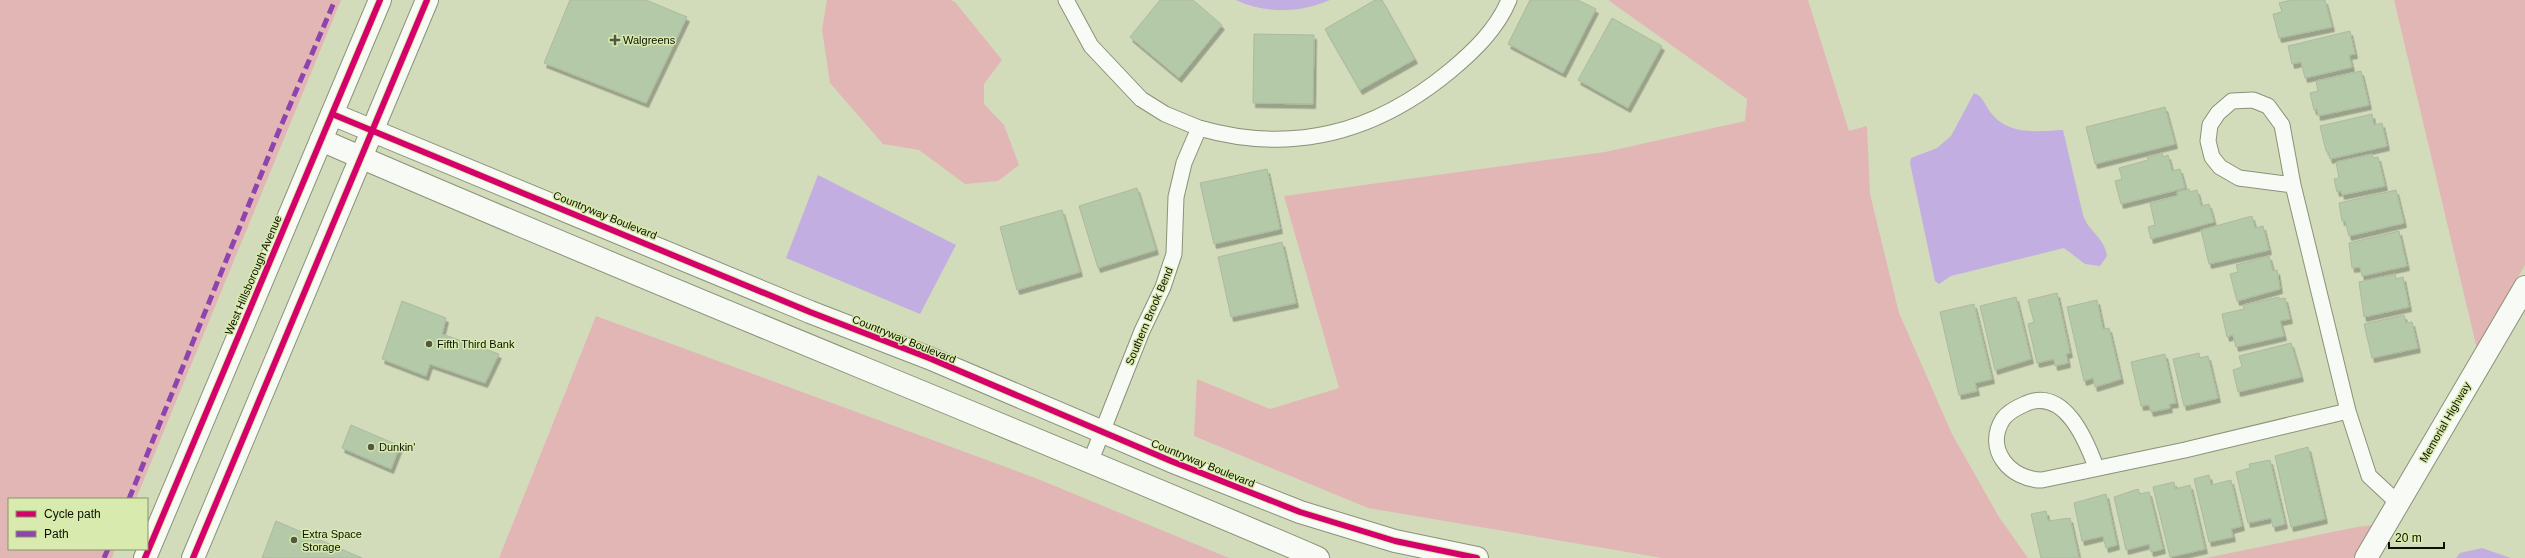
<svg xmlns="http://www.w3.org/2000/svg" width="2525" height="558" font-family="Arial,sans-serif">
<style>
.green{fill:#e2b6b5}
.water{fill:#c3aee2}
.building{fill:#b3c9a7;stroke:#adb9a2;filter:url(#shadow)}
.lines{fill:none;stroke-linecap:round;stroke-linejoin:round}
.street-casing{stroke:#8a9278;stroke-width:17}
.secondary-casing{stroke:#8a9278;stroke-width:24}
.primary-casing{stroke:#8a9278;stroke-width:24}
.street{stroke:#f8faf5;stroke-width:15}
.secondary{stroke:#f8faf5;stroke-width:22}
.primary{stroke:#f8faf5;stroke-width:22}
.quiet{stroke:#8e44ad;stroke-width:5;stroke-dasharray:10 5;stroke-linecap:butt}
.cycleway-casing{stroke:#d8eaad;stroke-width:8}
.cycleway{stroke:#d6006c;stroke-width:6}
.poi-dot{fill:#515741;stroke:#d8eaad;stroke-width:1.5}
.labels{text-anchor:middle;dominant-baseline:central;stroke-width:3;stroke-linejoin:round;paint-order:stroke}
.poi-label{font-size:11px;fill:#0b1000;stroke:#d8eaad;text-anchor:start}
.street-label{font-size:11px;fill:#0b1000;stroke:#d8eaad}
</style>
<defs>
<filter id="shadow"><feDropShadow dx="2.5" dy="4.5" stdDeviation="0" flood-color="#0004"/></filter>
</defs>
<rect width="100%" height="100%" fill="#d2dcbb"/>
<path class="green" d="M0,0H341L136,499H9V549H115L112,558H0Z
M827,0H951L955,2L1002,60L984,84V104L1004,125L1019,165L998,181L965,184L919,150L883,144L830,83L822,30Z
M1608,0H1808L1849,131L1867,126L1870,194L1899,313L1952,434L1999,517L2028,558H1662L1368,508L1194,436L1197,379L1270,409L1339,388L1284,196L1605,152L1745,121L1747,99Z
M2394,0H2525V265L2477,349Z
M596,316L1038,479L1229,558H499Z
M2373,525L2353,558H2206L2357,527Z"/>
<path class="water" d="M1236,0H1330C1301,13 1265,14 1236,0Z
M1974,93C1983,96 1985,105 1991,113C2009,136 2038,131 2063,130L2083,215C2088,231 2105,238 2107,256L2100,266L2085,264L2064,248L1951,276L1939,284L1935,281L1910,163L1911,158L1937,148L1951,136Z
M818,175L956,245L920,314L786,258Z
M2482,548L2511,558H2456L2460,553Z"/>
<path class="building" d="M570,0H646L687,17L646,103L544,63Z
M1160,0H1193L1222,25L1179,78L1130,37Z
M1375,0H1382L1415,59L1360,90L1325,29Z
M1530,0H1578L1596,9L1563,73L1508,44Z
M2291,0H2325L2332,27L2279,38L2273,14L2282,12L2279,3Z
M1612,18L1662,46L1628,108L1578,80Z
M2350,31L2355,54L2349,55L2352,67L2305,78L2301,62L2292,64L2288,46Z
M1254,34L1314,35L1313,104L1253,103Z
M2361,71L2369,105L2318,116L2317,109L2314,110L2310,93L2318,91L2316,81Z
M2165,107L2175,144L2095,164L2086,127Z
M2372,114L2374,125L2382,123L2387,146L2330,159L2328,151H2326L2320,126Z
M2162,153L2163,157L2168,155L2172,171L2180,169L2185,188L2121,204L2115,181L2122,179L2119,168L2148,160L2147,157Z
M2372,154L2373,158L2378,157L2385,186L2342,195L2341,191L2337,192L2334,179L2339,178L2336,162Z
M1267,169L1280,229L1214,244L1200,183Z
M1137,188L1156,250L1098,268L1079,206Z
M2189,189L2190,192L2197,190L2201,206L2209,204L2214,222L2151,239L2148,227L2155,225L2150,203L2178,196L2177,192Z
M2396,190L2404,223L2349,236L2345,221H2342L2339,203Z
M1062,210L1080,272L1017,290L1000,227Z
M2252,216L2255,228L2263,226L2269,250L2209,264L2201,230Z
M2399,231L2407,266L2362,276L2360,267L2352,268L2349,243Z
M1282,242L1296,303L1231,317L1218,257Z
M2269,256L2273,271L2277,270L2280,289L2237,301L2230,274L2238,272L2236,265Z
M2395,274L2396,279L2403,277L2409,307L2364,317L2359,282Z
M2057,293L2070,353L2066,354L2068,363L2055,366L2054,359L2037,363L2028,324L2034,322L2028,300Z
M2016,297L2031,359L1995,370L1980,306Z
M2279,297V299L2285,298L2290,319L2280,321L2284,336L2236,347L2233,335L2227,337L2222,314L2244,309L2243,305Z
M2097,300L2103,329L2109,328L2121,379L2095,387L2093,378L2084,381L2067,307Z
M402,301L446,318L442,334L499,354L485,383L430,364L426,376L382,359Z
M1974,304L1992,379L1975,383L1977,391L1959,395L1940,312Z
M2404,315L2406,323L2412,322L2418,348L2372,358L2364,324Z
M2291,343L2301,377L2238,392L2233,370L2242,367L2239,356Z
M2199,353L2200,358L2208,356L2218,398L2184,406L2173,359Z
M2165,354L2176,403L2169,404L2170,408L2151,412L2149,405L2141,406L2131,362Z
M351,425L400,446L391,469L342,448Z
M2308,447L2325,519L2291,527L2275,456Z
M2270,460L2285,524L2273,527L2271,518L2248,523L2236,472L2250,468L2249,464Z
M2209,475L2211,485L2231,480L2242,526L2231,529L2233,537L2209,542L2194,479Z
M2174,482L2175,489L2190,485L2205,549L2170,557L2153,487Z
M2138,489L2140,494L2149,492L2163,549L2151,552L2149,544L2126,550L2114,497Z
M2106,494L2117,545L2106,548L2103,536L2082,541L2074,503Z
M2046,511L2048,521L2070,518L2079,558H2041L2031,514Z
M276,521L362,558H262Z"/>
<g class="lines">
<defs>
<path id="street" d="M1066,0L1091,46L1141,99L1165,114L1199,128L1184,163L1176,197L1174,254L1163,287L1142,331L1091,460
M1199,128C1293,155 1375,133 1450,71C1474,51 1497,29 1509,0
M2293,185L2239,178L2220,167L2212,157L2208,141L2210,125L2218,113L2232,101L2253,100L2268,106L2282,125L2293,185L2348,411L2369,476L2398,503
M2096,467C2086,440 2064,386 2025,404C2018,407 2008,412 2003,419C1984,449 2010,480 2042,480L2185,450L2348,411"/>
<path id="secondary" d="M332,114L810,312L929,358L1171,461L1300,512L1395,541L1477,558
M321,140C651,284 987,416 1318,558
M2366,558L2525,287"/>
<path id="primary" d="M145,558L380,0
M193,558L427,0"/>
</defs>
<use href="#street" class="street-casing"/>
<use href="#secondary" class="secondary-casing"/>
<use href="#primary" class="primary-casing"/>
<use href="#street" class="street"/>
<use href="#secondary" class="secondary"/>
<use href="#primary" class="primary"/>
<path class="quiet" d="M129,499L278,133L335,0
M104,558L108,549"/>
<defs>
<path id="cycleway" d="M332,114L810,312L929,358L1171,461L1300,512L1395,541L1477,558
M145,558L380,0
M193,558L427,0"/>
</defs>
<use href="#cycleway" class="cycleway-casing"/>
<use href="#cycleway" class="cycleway"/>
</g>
<g class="poi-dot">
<path d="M613 34h4v4h4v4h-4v4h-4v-4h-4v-4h4z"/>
<circle cx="429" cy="344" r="4"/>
<circle cx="371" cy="447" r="4"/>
<circle cx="294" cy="540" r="4"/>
</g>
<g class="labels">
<g class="poi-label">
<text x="623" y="40">Walgreens</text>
<text x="437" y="344">Fifth Third Bank</text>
<text x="379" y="447">Dunkin'</text>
<text x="302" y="534">Extra Space<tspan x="302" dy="13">Storage</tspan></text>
</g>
<g class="street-label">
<text transform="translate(605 215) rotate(22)">Countryway Boulevard</text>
<text transform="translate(253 275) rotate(-67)">West Hillsborough Avenue</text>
<text transform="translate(1149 316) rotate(-67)">Southern Brook Bend</text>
<text transform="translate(904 339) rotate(22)">Countryway Boulevard</text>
<text transform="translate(2445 422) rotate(-60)">Memorial Highway</text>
<text transform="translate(1203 463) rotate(22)">Countryway Boulevard</text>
</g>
</g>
<rect x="8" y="498" width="140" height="52" fill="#d8eaad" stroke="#869368"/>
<rect x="16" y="511" width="20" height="6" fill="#d6006c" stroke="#869368"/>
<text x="44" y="518" font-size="12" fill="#0b1000">Cycle path</text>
<rect x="16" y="531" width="20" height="6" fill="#8e44ad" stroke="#869368"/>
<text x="44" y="538" font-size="12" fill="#0b1000">Path</text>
<path d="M2389 542v6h55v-6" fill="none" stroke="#0b1000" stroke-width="2"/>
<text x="2395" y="542" font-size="12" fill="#0b1000" stroke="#d8eaad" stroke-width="3" paint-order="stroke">20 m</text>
</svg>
